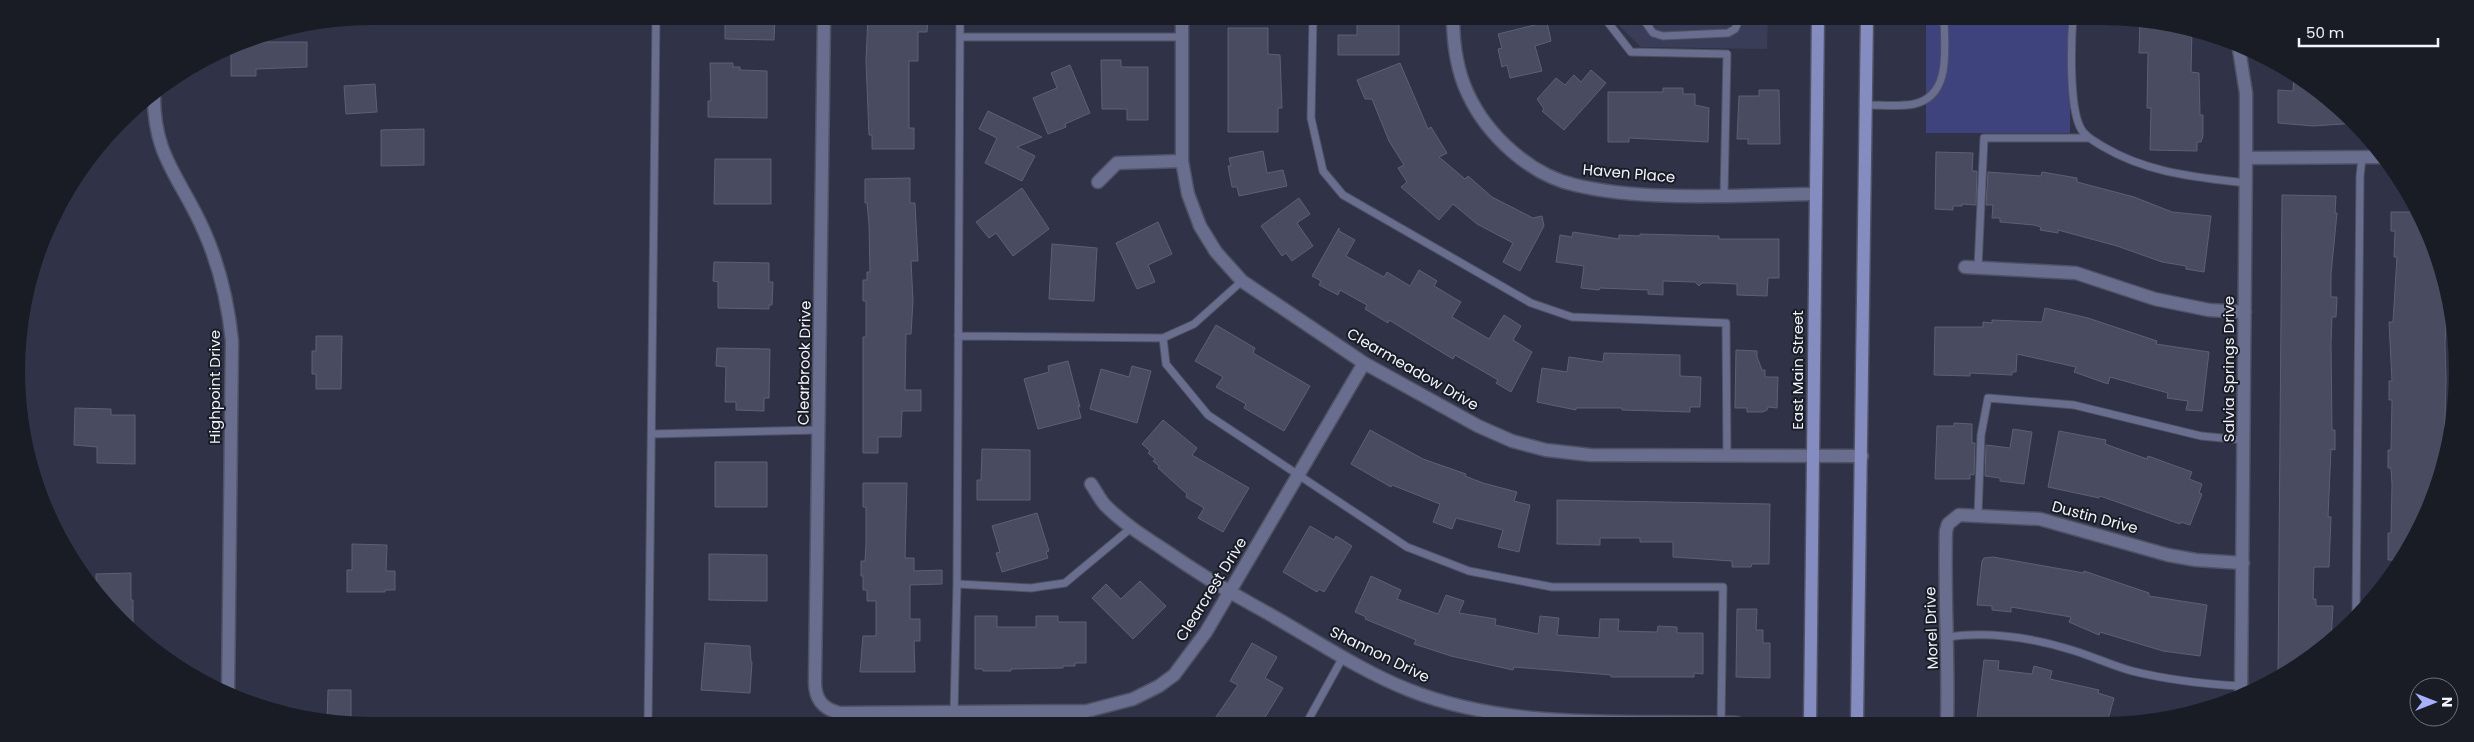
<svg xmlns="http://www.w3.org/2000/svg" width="2474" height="742" font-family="Poppins,sans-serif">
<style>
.built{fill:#393d57}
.green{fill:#3e437d}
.building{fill:#494c61;stroke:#5c6076}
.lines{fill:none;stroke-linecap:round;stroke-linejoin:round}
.lane-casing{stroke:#4f5264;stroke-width:9}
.street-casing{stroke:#4f5264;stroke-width:15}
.secondary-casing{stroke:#4f5264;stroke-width:15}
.lane{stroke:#696e8e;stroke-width:7}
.street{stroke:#696e8e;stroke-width:12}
.secondary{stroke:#858dc0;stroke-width:12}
.labels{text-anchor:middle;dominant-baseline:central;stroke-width:4;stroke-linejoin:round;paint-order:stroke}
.street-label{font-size:15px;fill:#f1f3fd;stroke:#1a1c25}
</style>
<rect width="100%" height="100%" fill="#303347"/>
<path class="built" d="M1609,16H1768L1767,49L1641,47Z"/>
<path class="green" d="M1926,16H2070V133H1926Z"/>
<path class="building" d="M735,16L775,18L774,40L725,39V23H735Z
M868,16H928L927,32H918V61H909V128H914V149H872V135H869L866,61Z
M1357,16H1399V55H1338V35H1357Z
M2140,20L2172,23L2192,29L2191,72L2199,73L2200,115H2203V136L2201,142H2197V151L2150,150L2151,108H2147L2148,53H2139Z
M1547,22L1551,41L1535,46L1542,71L1510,78L1507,65L1502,67L1498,49L1502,48L1498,34Z
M1228,28H1268V54L1280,55L1282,108H1278V132H1228Z
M257,37V42H307V67L256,69V76H231V46Z
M1101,60H1121V67H1148V120H1127V109H1102Z
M710,63H733V67H740V70L767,71V118L708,117V101H711Z
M1400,63L1428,129L1431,127L1447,153L1439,157L1465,179L1468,176L1492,197L1533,218L1542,216L1544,226L1520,271L1503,262L1513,243L1477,224L1453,204L1439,220L1401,187L1407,182L1398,168L1404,165L1389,141L1372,99H1365L1357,80Z
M1070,65L1090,113L1065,124L1066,127L1048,134L1033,98L1057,88L1051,73Z
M1591,70L1606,83L1564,130L1542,111L1544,109L1537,99L1556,78L1565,85L1574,75L1581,82Z
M2294,73L2314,87V98L2328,99L2357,123L2313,126L2278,123V90L2293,91Z
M375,84L377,112L346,114L344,86Z
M1663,88H1683V94H1695V105L1709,108L1708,142L1629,138V142H1608V92H1663Z
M1759,90H1779L1780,144H1748V139H1737L1739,96H1759Z
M988,111L1042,137L1017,147L1035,156L1022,181L985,163L997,138L979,129Z
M424,129V165L381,166V130Z
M1263,151L1267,173L1283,170L1287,186L1239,196L1237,187H1232L1228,166H1231L1229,158Z
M1936,152L1973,153L1972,171H1977L1976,205L1962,204V206H1953V210L1935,209Z
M715,159H771V204H714Z
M1988,172L2041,176L2042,172L2077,178V182L2134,197L2172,212L2211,216L2204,272L2186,269V266L2162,262L2117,246L2058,230V233L2040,230L2041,227L2034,225L2000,222V218H1992L1993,205H1986Z
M910,178V203H915L918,261H911L913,301L911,334H906L905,390H921V411H902L901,437H878V453H863V337H866V301H863V280H867V272H870L869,224L867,203H865V179Z
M1022,188L1049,229L1013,256L996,233L989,238L976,222Z
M2282,195L2336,196L2335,213H2337L2331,274V297H2337L2336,317H2332L2331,343L2332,430H2335V450L2331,449L2328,517H2331L2329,567H2314L2313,599H2316V606H2333L2331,642L2278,677Z
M1299,198L1310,214L1297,223L1313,246L1292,261L1286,253L1282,256L1261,226Z
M2391,212H2418L2431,236L2448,291L2445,344L2446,378L2444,459L2410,548L2401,560H2388V533H2391L2392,485L2391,468H2388V450H2391L2392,400H2389V381H2392L2389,322H2393L2397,257H2394L2395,231H2391Z
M1158,222L1172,254L1148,265L1155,282L1137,289L1116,243Z
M1339,228V231L1355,240L1346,256L1384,277L1387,272L1410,286L1419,270L1437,281L1434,286L1461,302L1452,317L1489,339L1504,315L1521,326L1513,340L1532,352L1511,392L1496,383L1498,380L1455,355L1453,359L1389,320L1388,323L1365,309L1367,305L1340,290L1338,295L1319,285L1321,281L1312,276Z
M1573,232L1619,239V235L1640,236V234L1719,236V239H1779V278H1768L1767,296L1737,295V284L1715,283H1702L1699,286L1695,282L1663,281V295L1648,294V290L1600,288L1599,290L1581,288L1584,266L1556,262L1560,235L1572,237Z
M1052,244L1097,248L1094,301L1049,299Z
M714,262L769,263V282H773L772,305H769V309L718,308V282L713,281Z
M2045,308L2088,318L2157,341L2156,344L2209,352L2202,411L2186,410L2188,401L2167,398L2168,393L2110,377L2108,384L2074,372L2076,367L2017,354L2016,372H2012V375L1970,373V376L1934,375L1935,327H1983V322L1992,323V320L2042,322Z
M1216,325L1255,348L1253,353L1310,386L1284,431L1244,408L1246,404L1216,387L1223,377L1195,361Z
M316,336H342L341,389H316V374H312V351H316Z
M717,348L770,349L769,398H764V411L736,410V402H725L726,367L716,366Z
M1736,350L1757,351V357L1762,370H1765V377H1778L1777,408L1768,407L1767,410L1763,412H1747V408H1735Z
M1604,353L1680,355V376L1701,377L1700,407H1690V412L1622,410V408H1576V410L1537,402L1542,368L1567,372L1569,357L1603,362Z
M1068,361L1080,407L1078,406L1081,418L1038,429L1024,379L1049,372L1048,366Z
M1132,366L1151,371L1137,423L1090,409L1101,369L1129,377Z
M75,408L111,409V415H135V464L97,463V447L74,445Z
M1163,420L1197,448L1192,455L1249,488L1223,532L1198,518L1204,508L1186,497L1187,494L1158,468L1159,466L1153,461L1155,459L1148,453L1150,451L1142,444Z
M1954,423L1972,424V443H1975L1974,475L1970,474V479H1935L1937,426H1954Z
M2013,429L2032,432L2024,484L2000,481V478L1985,476L1986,445L2010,448Z
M1370,430L1423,459L1466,474L1465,476L1483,483L1517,492L1514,501L1530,505L1519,552L1498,547L1503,530L1456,518L1452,529L1433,522L1440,504L1392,485L1391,487L1351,464Z
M2059,431L2106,440L2105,444L2147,459L2148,456L2192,472L2189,479L2202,484L2199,493L2202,494L2190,525L2181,522L2180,524L2100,496L2099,498L2048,487Z
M982,449L1030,450V500H977V480H981Z
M715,462H767V507H715Z
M863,483H907L905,558H914V571L942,570V584L910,585V619H920V641H914L915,672H860L863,636H876V601H867V590H863V576H861V561H865L866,544V507H863Z
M1557,500L1770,504L1769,564H1752L1751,567H1732V561L1673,557V542H1640V538H1600V545L1557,544Z
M1037,513L1049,551L1046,552L1048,558L1002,572L996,553L1000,552L992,526Z
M1310,526L1334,540L1336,536L1352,546L1324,592L1319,589L1317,592L1283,572Z
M352,544L387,545L386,571H395V590H385V592H347V570H352Z
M709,554L767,555V601L709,600Z
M1993,557L2084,573V571L2149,593V596L2207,605L2200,656L2163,651L2100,632L2099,635L2069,622L2071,617L2011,607V612L1992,610V606L1977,605L1982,561L1984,558Z
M131,573V600H133V633L120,622L96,592V574Z
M1371,576L1401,590L1397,599L1438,614L1446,595L1464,601L1459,613L1496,619L1495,625L1538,634L1540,616L1559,618L1557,635L1599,638L1600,619H1619L1618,631L1657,632L1658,626L1677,627V633H1703V674L1694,673V677H1611V675L1514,667L1513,670L1451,656L1414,644L1416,640L1365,619L1366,617L1355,612Z
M1140,581L1166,606L1133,639L1092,598L1106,584L1121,599Z
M1737,609H1757L1756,630H1763V643H1770V678L1736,677Z
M975,616H997V627H1036V616H1058V622H1086V663H1075V666H1063V668L1011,669V671H983V669H975Z
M705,643L750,646L751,662H752L750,693L701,690Z
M1252,643L1277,657L1265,678L1283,688L1261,724H1211L1238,685L1230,681Z
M1984,660L1999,661L1998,670L2032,674L2034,666L2052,671L2050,679L2099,690L2098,693L2114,698L2107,723H1986V720L1977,719Z
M328,690H351V724L327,721Z"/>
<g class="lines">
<defs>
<path id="lane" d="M960,16L957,584L1031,588L1065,583L1131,528
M1313,16L1311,118L1323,171L1343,195L1531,303L1572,317L1726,323L1727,455
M1603,16L1631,52L1727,54L1724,195
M1641,16L1653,33L1663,36L1728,33L1735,29L1741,16
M2073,16C2071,42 2069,104 2080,127C2084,136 2094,141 2102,146C2147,173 2195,177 2246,183
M960,37H1182
M1867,105C1882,105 1899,107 1914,104C1953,96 1944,45 1944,16
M1978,267L1984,138H2089
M958,336L1163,338L1194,324L1242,281
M1163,338L1166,364L1208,415L1407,547L1469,571L1552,587H1723L1721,723
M652,434L819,430
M1978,514L1981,435L1988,398L2074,405L2201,436L2244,440
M2356,614L2360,176L2362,158
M1947,637C1990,631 2034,638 2075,651C2094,657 2113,666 2132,671C2168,680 2204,684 2241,686
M954,712L957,584
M1033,713V725
M1306,724L1343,657
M648,725L656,16"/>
<path id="street" d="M824,16L815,682C815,700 823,709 840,713L1087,711L1133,699L1159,686L1174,675L1206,632L1364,363
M1182,16V161L1188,194L1200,226L1216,252L1242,281L1364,363L1478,426L1512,441L1546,450L1590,455L1862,456
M1453,16C1453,42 1457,71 1468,94C1487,135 1530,175 1575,185C1646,202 1741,195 1814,194
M2238,43L2246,93V158L2241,695
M154,94C153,157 181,178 204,231C220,267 228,302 232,341L228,695
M2246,158L2384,157
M1098,182L1117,163L1182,161
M1965,267L2076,273L2155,299L2209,310L2245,312
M1091,484C1096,491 1100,500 1106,506C1123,523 1143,536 1163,549C1192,569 1222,588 1253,605C1305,633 1354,668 1409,690C1513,731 1628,720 1737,723
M1947,723C1949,659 1944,595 1946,531L1948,524L1959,515L2040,519L2168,555L2196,560L2243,563"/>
<path id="secondary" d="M1810,723L1818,16
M1857,723L1867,16"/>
</defs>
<use href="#lane" class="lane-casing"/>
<use href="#street" class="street-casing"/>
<use href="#secondary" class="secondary-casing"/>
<use href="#lane" class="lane"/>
<use href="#street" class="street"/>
<use href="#secondary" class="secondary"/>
</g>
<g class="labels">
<g class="street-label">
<text transform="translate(1629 173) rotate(5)">Haven Place</text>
<text transform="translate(804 363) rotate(-89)">Clearbrook Drive</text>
<text transform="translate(1413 369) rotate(30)">Clearmeadow Drive</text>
<text transform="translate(2228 369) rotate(-90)">Salvia Springs Drive</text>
<text transform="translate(1797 370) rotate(-90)">East Main Street</text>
<text transform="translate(214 387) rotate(-90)">Highpoint Drive</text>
<text transform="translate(2095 517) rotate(15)">Dustin Drive</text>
<text transform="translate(1211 589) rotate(-58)">Clearcrest Drive</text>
<text transform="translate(1931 628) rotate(-92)">Morel Drive</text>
<text transform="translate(1380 654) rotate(26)">Shannon Drive</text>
</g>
</g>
<path d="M0 0H2474V742H0ZM371 25H2103A346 346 0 0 1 2449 371V371A346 346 0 0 1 2103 717H371A346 346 0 0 1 25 371V371A346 346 0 0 1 371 25Z" fill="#1a1c25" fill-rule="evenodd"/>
<g transform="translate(2434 702) rotate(90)"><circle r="24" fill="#1a1c25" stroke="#70727b"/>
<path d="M0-4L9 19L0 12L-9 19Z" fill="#a6b1fc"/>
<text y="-8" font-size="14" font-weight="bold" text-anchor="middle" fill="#f1f3fd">N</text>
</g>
<path d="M2299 38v8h139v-8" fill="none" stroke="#f1f3fd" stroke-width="2.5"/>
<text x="2306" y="38" font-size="15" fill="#f1f3fd" stroke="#1a1c25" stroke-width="4" paint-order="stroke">50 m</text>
</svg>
